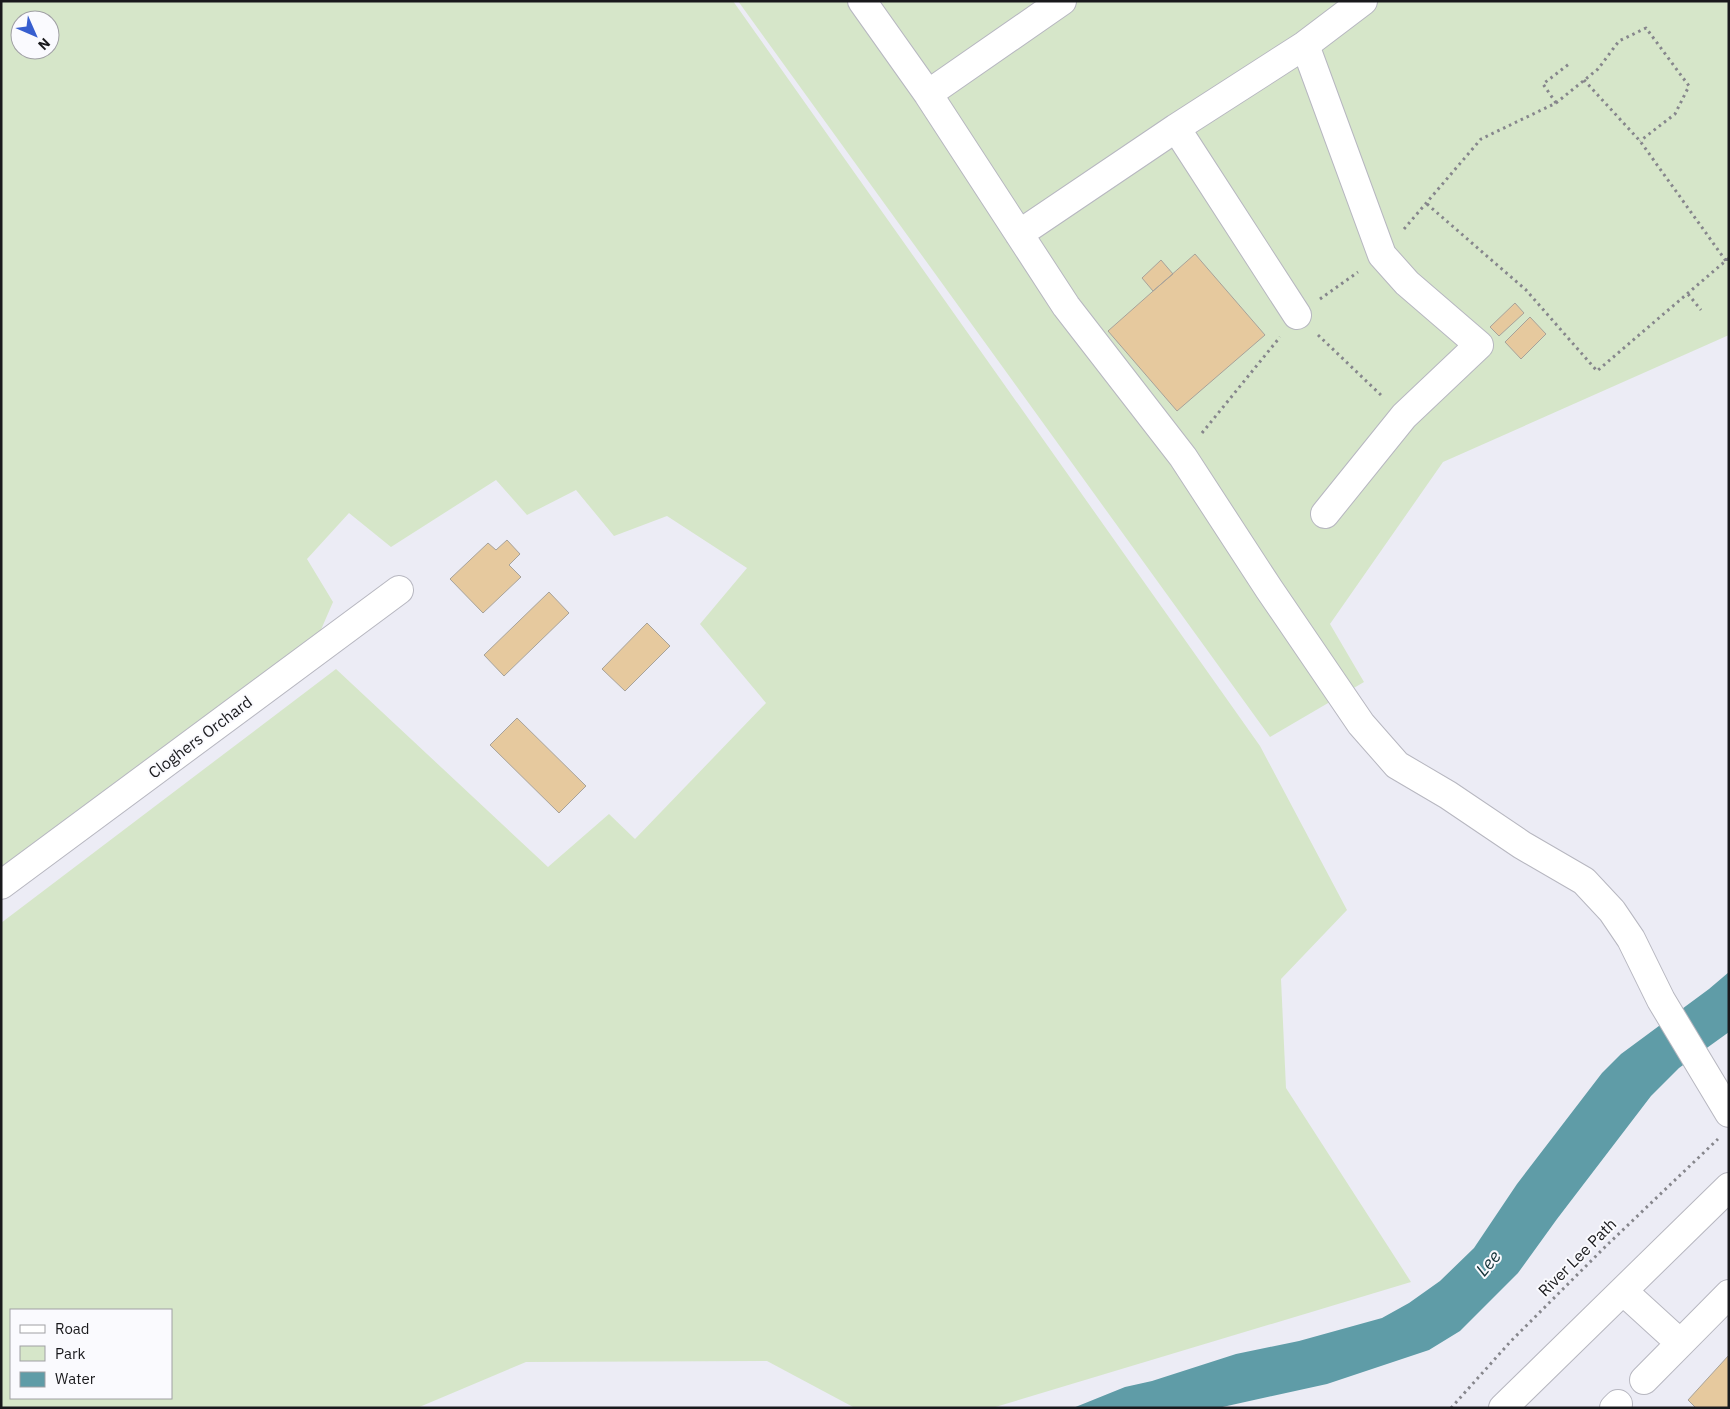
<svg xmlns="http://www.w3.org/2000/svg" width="1730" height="1409" font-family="'IBM Plex Sans',sans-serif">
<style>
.green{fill:#d6e6c9;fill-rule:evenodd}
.water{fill:#5f9ca7}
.building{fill:#e6c99e;stroke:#a7a29a}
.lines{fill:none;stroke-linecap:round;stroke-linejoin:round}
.minor-casing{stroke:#b7b7c0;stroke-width:30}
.path{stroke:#86868c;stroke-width:3;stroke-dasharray:2.5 4;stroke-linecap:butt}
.minor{stroke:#fff;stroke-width:28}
.labels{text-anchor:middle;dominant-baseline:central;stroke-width:4;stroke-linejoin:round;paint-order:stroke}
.street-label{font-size:16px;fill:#19191c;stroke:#fafafe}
.water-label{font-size:18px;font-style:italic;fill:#113136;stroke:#fafafe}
</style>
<rect width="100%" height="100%" fill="#ececf5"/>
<path class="green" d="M1,1H733L1260,746L1347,910L1281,979L1286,1088L1411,1282L992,1408H855L767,1361L526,1362L417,1408H1V923L336,669L548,867L609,814L635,839L766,703L700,624L747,568L667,516L614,536L576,490L527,515L496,480L391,547L349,513L307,559L333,602L320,632L1,867ZM20,20H50V50H20ZM11,1310H171V1398H11Z
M738,1H1729V335L1443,462L1330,624L1364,682L1270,737Z"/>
<path class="water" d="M1729,972V1032L1679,1068L1651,1096L1557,1219L1518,1273L1460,1331L1429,1350L1327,1384L1218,1408H1073L1125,1387L1152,1381L1236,1354L1299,1341L1382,1318L1409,1303L1440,1281L1474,1248L1517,1184L1602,1073L1621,1054L1709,989Z"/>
<path class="building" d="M1195,254L1265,335L1177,411L1108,331Z
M1161,260L1173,274L1153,291L1142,278Z
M1515,303L1524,313L1499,336L1490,327Z
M1530,317L1546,334L1521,359L1505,342Z
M507,540L520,554L509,565L521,577L483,613L450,579L488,543L496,550Z
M549,592L569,613L504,676L484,655Z
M647,623L670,646L625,691L602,669Z
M517,718L586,786L559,813L490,745Z
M1729,1355V1408H1696L1688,1400Z"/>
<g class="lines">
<defs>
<path id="minor" d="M862,1L928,94L1066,306L1183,457L1269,589L1361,724L1397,765L1448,795L1522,845L1584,881L1612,911L1631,939L1661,1000L1729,1113
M1305,45L1382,255L1407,283L1479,345L1404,416L1325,514
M928,94L1062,1
M1176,128L1297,315
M1019,234L1176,128L1305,45L1363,1
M1,885L399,590
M1623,1291L1680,1343
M1644,1380L1729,1294
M1503,1408L1729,1187
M1614,1408L1618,1404"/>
</defs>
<use href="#minor" class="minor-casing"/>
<path class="path" d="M1584,80L1640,141L1726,261
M1556,103L1543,84L1569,64
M1427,204L1526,290L1597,371L1729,258
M1404,229L1481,139L1556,103L1598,69L1619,41L1646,28L1689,86L1675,114L1640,141
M1688,294L1701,310
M1320,299L1358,272
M1318,335L1382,396
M1202,433L1280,337
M1451,1408L1511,1341L1606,1246L1718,1139"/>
<use href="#minor" class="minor"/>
</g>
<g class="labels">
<g class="street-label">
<text transform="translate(200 737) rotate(-37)">Cloghers Orchard</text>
<text transform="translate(1577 1257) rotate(-45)">River Lee Path</text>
</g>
<g class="water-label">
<text transform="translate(1488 1263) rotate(-50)">Lee</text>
</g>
</g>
<rect width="1730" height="1409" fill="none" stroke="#19191c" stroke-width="5"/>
<rect x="10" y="1309" width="162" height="90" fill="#fafafe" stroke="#a0a0a4"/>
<rect x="20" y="1325" width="25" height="8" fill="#ffffff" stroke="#a0a0a4"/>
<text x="55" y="1334" font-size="15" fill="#19191c">Road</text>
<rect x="20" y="1346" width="25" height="15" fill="#d6e6c9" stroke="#a0a0a4"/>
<text x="55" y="1359" font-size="15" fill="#19191c">Park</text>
<rect x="20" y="1372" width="25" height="15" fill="#5f9ca7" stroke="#a0a0a4"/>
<text x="55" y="1384" font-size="15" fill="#19191c">Water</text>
<g transform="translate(35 35) rotate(135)"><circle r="24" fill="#fafafe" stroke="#a0a0a4"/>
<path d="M0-4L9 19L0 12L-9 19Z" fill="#375ecf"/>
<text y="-8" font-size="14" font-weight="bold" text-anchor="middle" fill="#19191c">N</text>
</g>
</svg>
